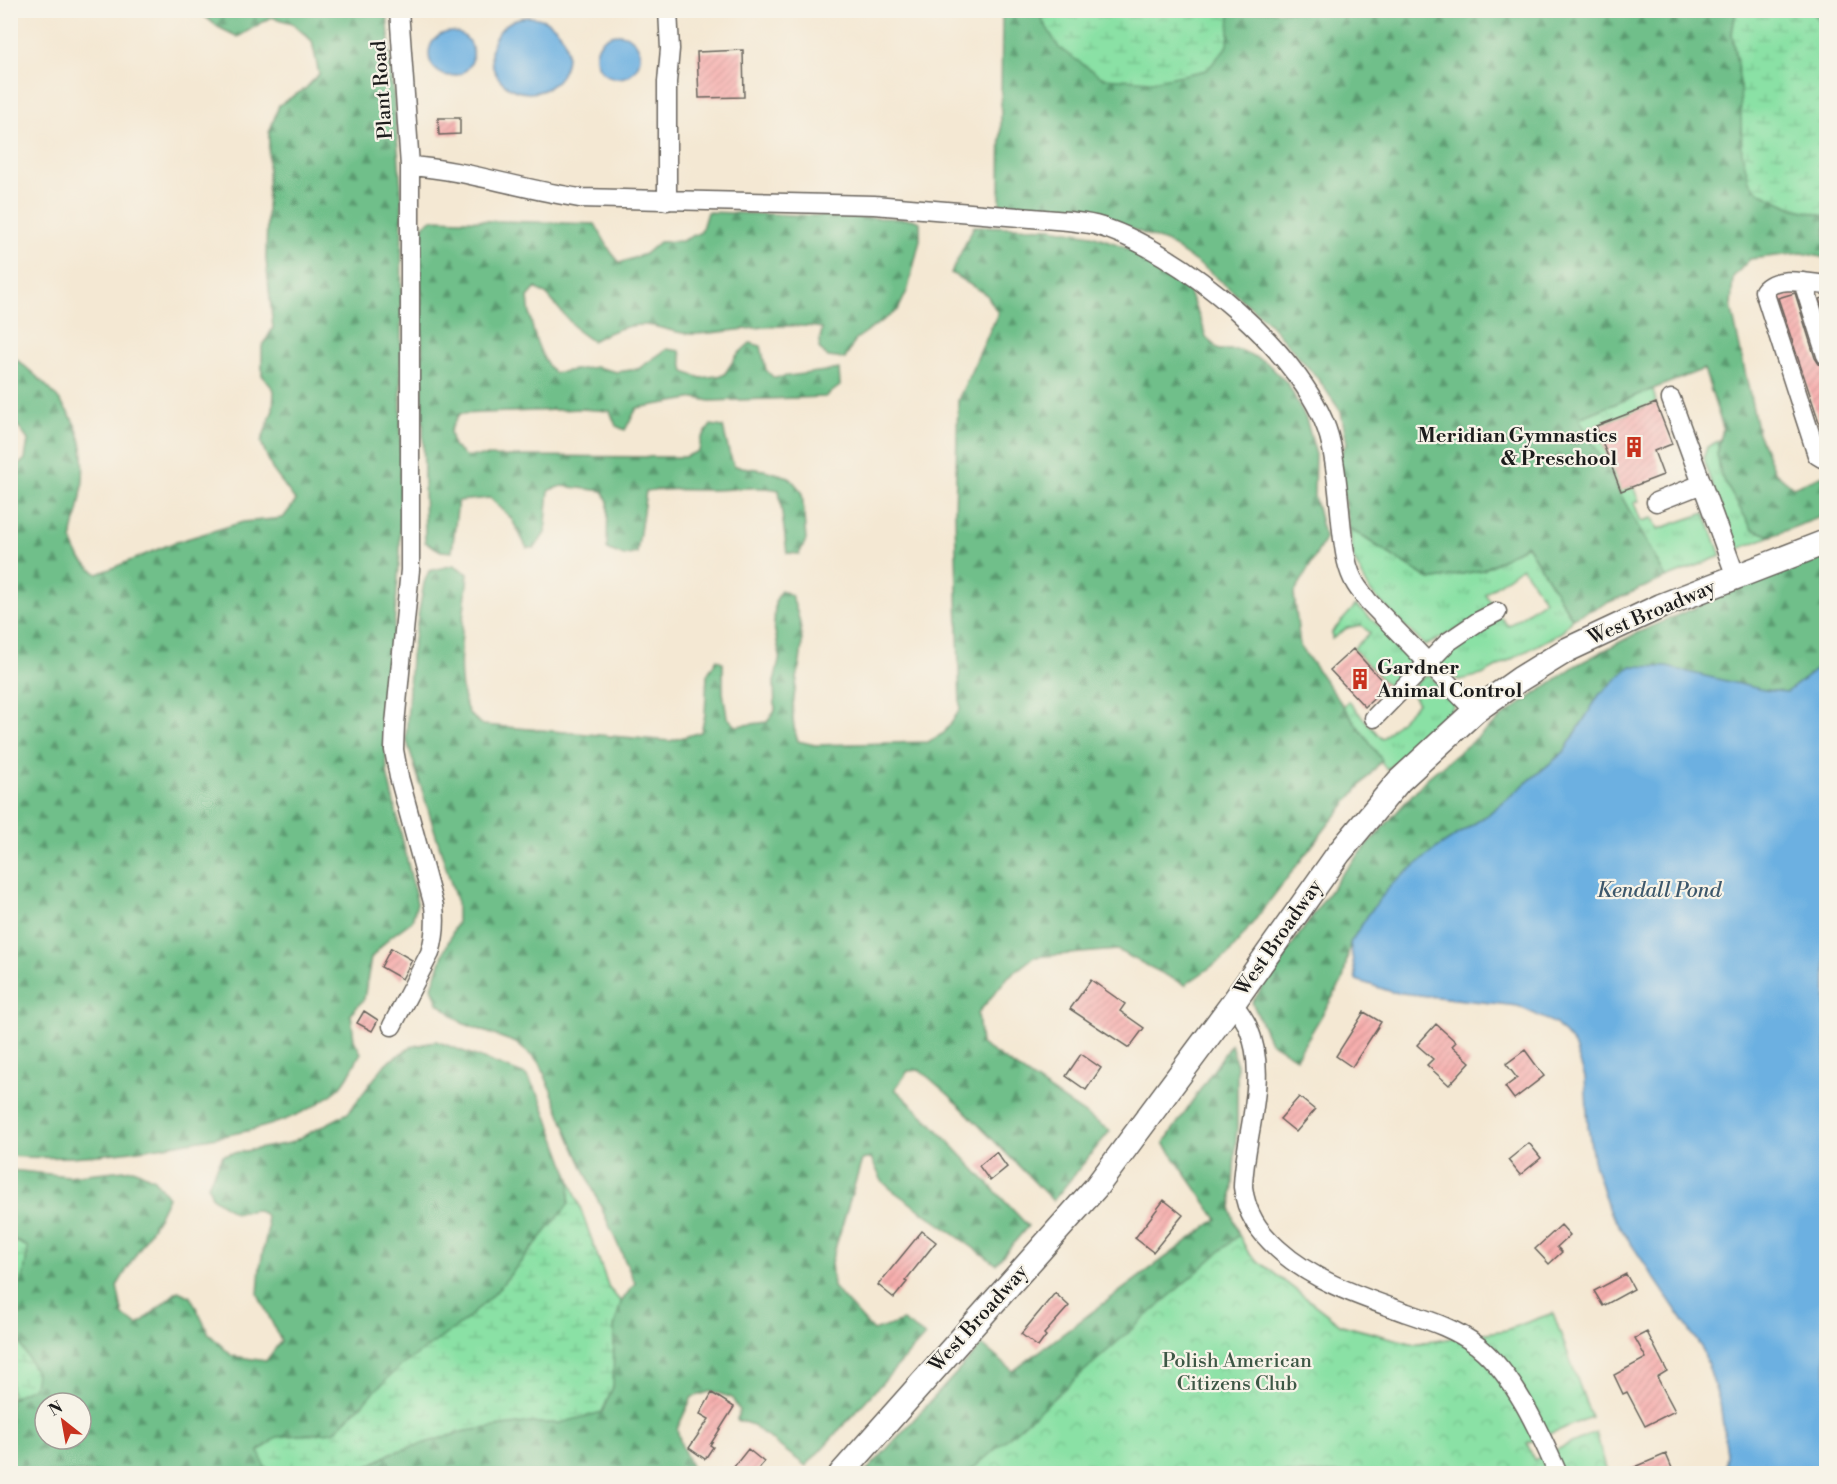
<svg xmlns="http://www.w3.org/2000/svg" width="1837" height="1484" font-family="'Libre Bodoni',serif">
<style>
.grass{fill:url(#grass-tufts);stroke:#537e60;stroke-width:1.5}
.forest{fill:url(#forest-firs);stroke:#466e53;stroke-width:1.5;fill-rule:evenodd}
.wetland{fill:url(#wetland-marsh);stroke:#537e60;stroke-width:1.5}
.park{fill:url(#park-crowns);stroke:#537e60;stroke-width:1.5}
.water{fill:#6cb0e1;stroke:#44667e;stroke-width:1.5}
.building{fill:url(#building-hatch)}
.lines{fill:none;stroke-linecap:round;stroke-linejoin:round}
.minor-casing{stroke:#68635c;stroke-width:21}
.major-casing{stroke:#68635c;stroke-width:27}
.minor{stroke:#fff;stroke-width:18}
.major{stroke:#fff;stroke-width:24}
.labels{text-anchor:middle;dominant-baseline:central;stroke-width:4.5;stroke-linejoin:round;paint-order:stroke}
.street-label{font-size:20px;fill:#1c1c1c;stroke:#f7f3e8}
.poi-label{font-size:20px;font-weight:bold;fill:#1c1c1c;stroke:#f7f3e8;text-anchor:end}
.park-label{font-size:20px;fill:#3d5745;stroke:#f7f3e8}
.water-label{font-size:21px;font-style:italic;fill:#3c576b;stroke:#f7f3e8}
</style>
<defs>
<pattern id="grass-tufts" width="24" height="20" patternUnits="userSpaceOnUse" patternTransform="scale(1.5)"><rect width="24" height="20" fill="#8ae1a5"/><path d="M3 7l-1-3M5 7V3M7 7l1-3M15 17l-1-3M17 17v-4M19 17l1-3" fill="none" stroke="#76c08d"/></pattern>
<pattern id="forest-firs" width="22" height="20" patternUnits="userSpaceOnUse" patternTransform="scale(1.5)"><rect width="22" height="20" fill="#6fbf8a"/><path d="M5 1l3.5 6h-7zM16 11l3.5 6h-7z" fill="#5a9a70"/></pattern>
<pattern id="wetland-marsh" width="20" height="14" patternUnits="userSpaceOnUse" patternTransform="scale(1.5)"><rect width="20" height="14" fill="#8ae1a5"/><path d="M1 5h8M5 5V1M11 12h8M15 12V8" fill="none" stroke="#76c08d"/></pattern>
<pattern id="park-crowns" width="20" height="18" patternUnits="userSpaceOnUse" patternTransform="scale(1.5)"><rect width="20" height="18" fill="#8ae1a5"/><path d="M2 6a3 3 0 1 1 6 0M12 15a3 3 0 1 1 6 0" fill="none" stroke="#76c08d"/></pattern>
<pattern id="building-hatch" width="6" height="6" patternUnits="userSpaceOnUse" patternTransform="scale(1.5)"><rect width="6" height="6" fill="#f6aead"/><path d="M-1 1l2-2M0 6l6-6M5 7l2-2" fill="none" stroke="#d29594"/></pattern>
</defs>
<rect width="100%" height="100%" fill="#f7f3e8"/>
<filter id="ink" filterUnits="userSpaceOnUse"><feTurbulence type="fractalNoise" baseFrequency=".0167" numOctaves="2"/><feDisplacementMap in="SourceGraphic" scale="12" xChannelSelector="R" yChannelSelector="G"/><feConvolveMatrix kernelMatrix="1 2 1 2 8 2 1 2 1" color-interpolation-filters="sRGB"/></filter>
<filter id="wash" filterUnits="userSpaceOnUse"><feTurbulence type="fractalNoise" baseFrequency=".008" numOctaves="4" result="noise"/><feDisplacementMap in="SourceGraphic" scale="24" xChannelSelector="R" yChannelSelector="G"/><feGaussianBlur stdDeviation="1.35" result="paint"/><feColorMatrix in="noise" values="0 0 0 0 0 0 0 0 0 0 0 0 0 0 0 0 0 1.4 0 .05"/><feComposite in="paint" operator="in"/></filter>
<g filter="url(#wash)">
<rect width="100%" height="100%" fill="#f4e8d3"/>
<path class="grass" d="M1653,389L1656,403L1596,426L1621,490L1633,486L1639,501L1634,503L1641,521L1653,518L1658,529L1705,513L1721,556L1666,578L1578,418Z
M1720,440L1717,454L1752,529L1771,536L1739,549L1735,547L1706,468L1704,456L1707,447Z
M1349,528L1430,580L1483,570L1527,545L1572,618L1562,632L1482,675L1459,680L1450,676L1438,660L1500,616L1508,626L1545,600L1522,567L1485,594L1496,609L1431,643L1424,645L1370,591L1354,560Z
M1356,605L1418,662L1385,697L1380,692L1387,685L1353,649L1370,633L1361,625L1347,628L1332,639V632Z
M1429,675L1456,700L1449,714L1387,770L1343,707L1348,701L1382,739L1418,703L1411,693C1414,685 1421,677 1429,675Z"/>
<path class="forest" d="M198,11H387L402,200L400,555L385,734L387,773L417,903L412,921L389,938L371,958L364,999L351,1014L354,1040L361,1053C354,1064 347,1083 336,1091C290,1128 234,1134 178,1144C121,1153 69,1161 11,1156L10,473L25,459L28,440L11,417L10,354C40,378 75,407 82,447C85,466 83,488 79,507C78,516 71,529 72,538C74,555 85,565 98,574L173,543L243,522L283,518L296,501L272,469L261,442L273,410L274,390L262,375V347L273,328L266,259L269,133L279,105L305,89L319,74L312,41L292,23L271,17L238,37L218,27Z
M1002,11H1736L1732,34L1759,192L1793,208L1826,216V258L1802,253L1750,259L1733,277L1731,306L1758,433L1774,471L1793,487L1826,474V515L1771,536L1752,529L1721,476L1717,454L1723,428L1704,369L1579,418L1666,578L1572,618L1527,545L1483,570L1430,580L1349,528L1337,460L1347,443L1341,412L1319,380L1269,323L1209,271L1168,243L1114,222L1052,209L1000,204Z
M1812,11H1826V35Z
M707,212L912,219L920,222V240L908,289L898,310L856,339L845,359L828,357L819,348L822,328C781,321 737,332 696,334C678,335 662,326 645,325C627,324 608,332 592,341L578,331L547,295L536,288L528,297C530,324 536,352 554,373L596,367L617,372L638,369L667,349L680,351L684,372L701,378L724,375L737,355L750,343L761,346L766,370L774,378L839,369L840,386L825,397L710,401L696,398L637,408L625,430L616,426L610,411L581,409L459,414L450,431L453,446L465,456L684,457L699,451L701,439L711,425L723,427L729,452L734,466L764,470L789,477L802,492L806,540L799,554L787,553L779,490C756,485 732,490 708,490C687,490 667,488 646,491L637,553L624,556L607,549L608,502L603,491L562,486L549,490L545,533L535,548H527L511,518L490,498L458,501L452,552L441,551L425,542L420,240L424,225L432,219L595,224L611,252L620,263L645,254L659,242L682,241L701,232Z
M974,226L1051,228L1092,235L1134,250L1186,286L1202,323L1206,337L1219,350H1240L1266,362L1288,384L1306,419L1315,451L1314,496L1325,539L1294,594L1300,646L1382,760L1328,825L1228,955L1185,985L1117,950L1034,957L1008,977L978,1013L981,1044L1110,1131L1053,1201L950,1096L920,1070L908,1071L895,1089L932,1124L1028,1226L996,1264L892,1190L882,1181L871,1158L862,1160L831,1262L833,1287L873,1331L903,1321L925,1336L806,1466L750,1424L737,1420L739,1410L732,1398L712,1391L692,1397L677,1429L681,1444L694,1473L357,1474L391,1453L465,1431L525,1423H560L613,1387L614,1327L621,1302L635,1283L570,1138L540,1063L516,1043L462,1023L438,1003L432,987L444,952L457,922V903L406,738L411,656L424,583L429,571L454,565L468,574C465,609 452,682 469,713C472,717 479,722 483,725L670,741L701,732L705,715L707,675L717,659L723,663V692L727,717L736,726L767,722L775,711L774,682L780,656L774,627L775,602L781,590L791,595C799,615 804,633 801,654C798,684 786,712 798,741L815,745L928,742L944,733L960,709L955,513L958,400L998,313L987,295L951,273Z
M1826,555V662L1787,692L1764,690L1599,695L1564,752L1486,816L1437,848L1350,943L1343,980L1296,1058L1270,1042L1252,1002L1341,875L1427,778L1506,714L1575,666L1637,633L1770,575Z
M436,1041L526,1075L540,1097L570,1179L569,1204L496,1292L465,1321L398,1369L334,1432L277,1437L259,1451L268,1473H11L10,1398H14L36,1373L19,1342L11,1308L24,1273L28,1247L11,1238V1170L68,1176L134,1169L154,1179L168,1197L158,1218L117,1286L123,1316L138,1325L178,1291L191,1297L209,1334L232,1356L266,1361L281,1341L258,1294L260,1267L268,1227L265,1214L255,1210L235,1213L212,1197L208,1185L223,1155L290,1143L348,1113L386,1063L411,1047ZM45,1403H81V1439H45Z
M1231,1044L1237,1066V1126L1231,1211L1239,1235L1249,1254L1341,1325L1414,1344L1441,1339L1525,1474H864L982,1345L1013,1371L1217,1219L1164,1143Z"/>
<path class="wetland" d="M1812,10L1826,35V216L1793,208L1759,192L1749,181L1742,153L1740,82L1732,34L1736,11Z
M1037,11H1228L1230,15L1228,45L1207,70L1152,81L1103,78L1059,48Z
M570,1179L609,1288L621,1302L614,1327L613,1387L602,1412L560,1423H525L465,1431L391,1453L357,1473H267L259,1452L277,1437L334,1432L398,1368L465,1321L496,1292L569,1204Z
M10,1239L28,1247L24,1273L11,1308L19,1342L36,1373L34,1387L11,1398Z"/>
<path class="park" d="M1239,1235L1249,1254L1341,1325L1414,1344L1506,1330L1553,1313L1591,1417L1527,1443L1534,1460L1596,1432L1607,1473L967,1474Z"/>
<path class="water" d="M491 55a38 38 0 1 1 76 0a38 38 0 1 1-76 0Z
M429 54a22 22 0 1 1 44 0a22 22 0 1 1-44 0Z
M596 56a22 22 0 1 1 44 0a22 22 0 1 1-44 0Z
M1826,662V1473H1725L1727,1454L1720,1403L1703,1350L1609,1211L1593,1160L1588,1126L1585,1077L1574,1045L1556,1024L1518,1006L1392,992L1356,980L1350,943L1370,912L1391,885L1437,848L1486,816L1564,752L1599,695L1631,666L1667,667L1764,690L1787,692Z"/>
<g id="blocks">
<path class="building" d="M743,50L744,97L699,98L697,52Z
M438,118H460V134L439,135Z
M1795,293L1815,358L1819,364L1827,366V446L1778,298Z
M1827,297V319L1820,299Z
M1656,403L1672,444L1654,451L1663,475L1621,491L1596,426Z
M1353,649L1387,686L1365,707L1330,670Z
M391,948L412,960L402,979L381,967Z
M1091,980L1125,1004L1120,1011L1144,1028L1129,1048L1070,1009Z
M364,1011L378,1020L372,1031L357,1023Z
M1364,1012L1381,1022L1352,1067L1336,1056Z
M1436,1024L1456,1042L1452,1046L1470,1062L1449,1085L1427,1065L1433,1059L1417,1045Z
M1525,1050L1544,1076L1514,1099L1505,1087L1517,1078L1506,1064Z
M1081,1054L1101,1068L1086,1090L1066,1076Z
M1299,1097L1315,1110L1296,1132L1280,1119Z
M1529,1143L1541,1158L1520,1175L1508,1160Z
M996,1152L1007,1167L990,1181L979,1166Z
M1164,1200L1183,1215L1153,1252L1135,1238Z
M1561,1225L1570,1235L1557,1247L1562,1252L1549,1264L1535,1249Z
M922,1231L936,1242L905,1281L907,1282L894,1298L878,1285Z
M1626,1274L1634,1289L1603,1306L1594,1291Z
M1055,1293L1069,1306L1044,1334L1046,1336L1038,1347L1021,1334Z
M1647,1332L1667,1371L1657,1377L1675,1411L1645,1426L1627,1392L1623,1394L1614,1375L1646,1358L1635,1338Z
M712,1393L734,1407L710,1445L713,1447L705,1459L689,1448L709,1419L700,1414Z
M748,1449L764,1462L755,1473H729Z
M1666,1454L1674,1473H1621Z"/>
</g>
</g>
<g filter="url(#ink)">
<use href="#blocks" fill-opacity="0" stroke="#68635c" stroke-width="1.5"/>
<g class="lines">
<defs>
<path id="minor" d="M410,166C468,170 523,190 580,198L874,205L1068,221C1077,222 1086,223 1095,225C1177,247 1313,359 1331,444C1338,475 1339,508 1343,539C1345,554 1347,569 1355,583C1358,589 1364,595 1368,601L1475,711
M667,201V82L670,49L668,10
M1803,282L1826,355
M1826,285C1808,283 1776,275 1764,291L1817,455L1822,458L1826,457
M1671,399L1736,577
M1656,502L1702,484
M1374,718L1448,642L1479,621L1497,612
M1233,1003C1238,1011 1245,1019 1248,1027C1270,1078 1244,1135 1243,1187C1246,1213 1258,1231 1278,1249C1313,1281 1359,1296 1404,1312C1431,1321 1456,1329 1478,1346C1515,1376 1539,1431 1558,1474
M392,1026L430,953C435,937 436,923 434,906L399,777L394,750L395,724L410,570V166L399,10"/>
<path id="major" d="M841,1474L1097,1186L1233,1003L1339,853L1399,781L1475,711L1520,679L1567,650L1661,606L1826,542"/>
</defs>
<use href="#minor" class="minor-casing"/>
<use href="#major" class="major-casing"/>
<use href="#minor" class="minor"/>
<use href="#major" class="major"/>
</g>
</g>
<defs>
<symbol id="building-bare" viewBox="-9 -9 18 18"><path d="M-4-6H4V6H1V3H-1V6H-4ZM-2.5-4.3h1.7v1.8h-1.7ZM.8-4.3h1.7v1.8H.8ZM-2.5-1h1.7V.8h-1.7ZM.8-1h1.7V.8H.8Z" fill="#c8321e" stroke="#f7f3e8" stroke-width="2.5" paint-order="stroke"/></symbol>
</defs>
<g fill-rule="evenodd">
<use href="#building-bare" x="1619" y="432" width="30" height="30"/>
<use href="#building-bare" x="1345" y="664" width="30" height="30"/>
</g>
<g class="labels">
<g class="street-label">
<text transform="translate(383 90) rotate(-94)">Plant Road</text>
<text transform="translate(1652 613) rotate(-23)">West Broadway</text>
<text transform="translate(1279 938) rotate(-55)">West Broadway</text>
<text transform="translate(979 1319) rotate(-48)">West Broadway</text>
</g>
<g class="poi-label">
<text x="1617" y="436">Meridian Gymnastics<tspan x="1617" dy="23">&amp; Preschool</tspan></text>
<text x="1377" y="668" text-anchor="start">Gardner<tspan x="1377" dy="23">Animal Control</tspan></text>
</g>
<g class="park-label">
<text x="1237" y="1361">Polish American<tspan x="1237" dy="23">Citizens Club</tspan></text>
</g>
<g class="water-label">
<text x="1659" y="891">Kendall Pond</text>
</g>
</g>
<rect width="1837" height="1484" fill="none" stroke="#f7f3e8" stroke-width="36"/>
<g transform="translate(63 1421) rotate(329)"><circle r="28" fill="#f7f3e8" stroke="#9f9d96" stroke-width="1.5"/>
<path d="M0-4.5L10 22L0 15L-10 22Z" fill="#c8321e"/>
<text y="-9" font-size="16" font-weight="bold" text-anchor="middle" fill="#1c1c1c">N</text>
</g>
</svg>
